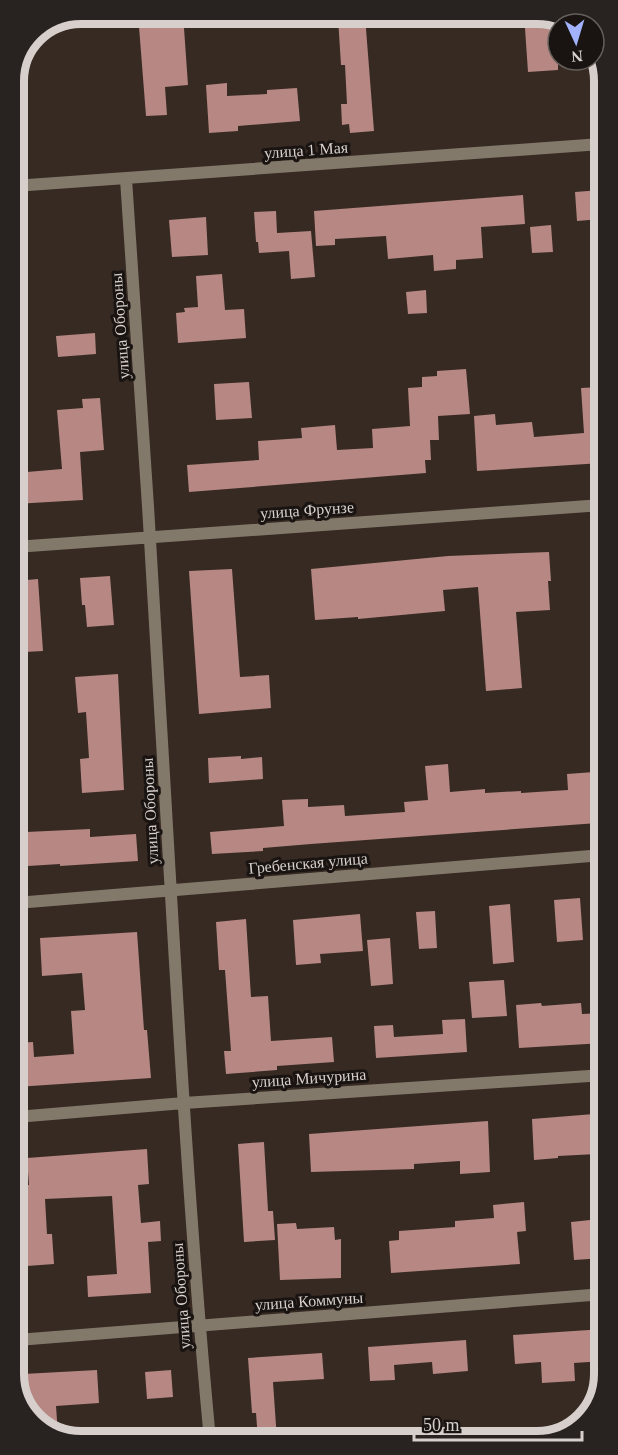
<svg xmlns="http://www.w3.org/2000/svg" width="618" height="1455" font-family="Georgia,serif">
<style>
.building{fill:#b68783}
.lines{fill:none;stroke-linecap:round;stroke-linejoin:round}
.street{stroke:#83796a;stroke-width:12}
.labels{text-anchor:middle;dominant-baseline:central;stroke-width:6;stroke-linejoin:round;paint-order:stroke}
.street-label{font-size:16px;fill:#d7cfcb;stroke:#191411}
.rim{fill:none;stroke:#d7cfcb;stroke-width:8}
</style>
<rect width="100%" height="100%" fill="#362a23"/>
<path class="building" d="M138,14H183L188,85L165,87L167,115L146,116Z
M524,14H542L558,20V70L528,72Z
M365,16L374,131L350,133L349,124L342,125L341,104H347L345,65H341L338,18Z
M227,83V96L267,94V90L297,88L300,121L238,126V131L209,133L206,85Z
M601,190V219L577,221L575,192Z
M523,195L525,224L481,227L483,258L456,260V269L434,271L433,255L388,259L386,236L335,239V245L316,246L314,211Z
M276,211L277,233L311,231L315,277L291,279L289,251L259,253L258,242H256L254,212Z
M206,217L208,255L172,257L169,220Z
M551,225L553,252L532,253L530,227Z
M222,274L225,310L244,309L246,338L178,343L176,313L185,312L184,308L198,307L196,276Z
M426,290L427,313L408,314L406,292Z
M95,333L96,354L58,357L56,336Z
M466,369L470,414L438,416L439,440H430L431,460H425L426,473L189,492L187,465L259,460L258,441L302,438L301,428L335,425L337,450L373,448L372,429L410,426L408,388L422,387V377L437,376V371Z
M249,382L252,418L216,420L214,384Z
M600,387L602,463L477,471L474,416L495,414L496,425L532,422L534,437L584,433L581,388Z
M100,398L104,450L80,452L83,500L15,504V473L62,469L57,410L83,408L82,399Z
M549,552L551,581H548L550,610L516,612L522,688L486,691L478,587L443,590L445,611L358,619V617L315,620L311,569L448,556Z
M232,569L240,677L269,675L271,708L199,714L189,571Z
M110,576L114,625L87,627L85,605H82L80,578Z
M38,579L43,651L25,652L22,612L15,613V581Z
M118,674L124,790L82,793L80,759L89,758L86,712L78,713L75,677Z
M241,756V759L262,757L263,779L209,783L208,758Z
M448,764L450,792L485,789V793L521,791V793L568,790L567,774L594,772L598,823L311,844L263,848V851L212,854L210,832L284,826L282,800L308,799V807L344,805L345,816L405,812L404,802L428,800L425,766Z
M90,829V837L136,834L138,861L60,866V864L28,866L26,832Z
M580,898L583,940L557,942L554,900Z
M510,904L514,962L493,964L489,906Z
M435,911L437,948L419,949L416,912Z
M360,914L363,951L320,954L321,963L296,965L293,920Z
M246,919L251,997L268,996L271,1041L332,1037L334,1062L277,1066V1070L226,1074L224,1051H231L225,970H219L216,922Z
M137,932L144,1030H147L151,1078L16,1087V1043L33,1042L34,1057L74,1054L71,1011L85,1010L82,973L42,976L40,938Z
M390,938L393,984L371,986L367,940Z
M504,980L507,1016L472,1018L469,982Z
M541,1003L542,1006L581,1003L582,1014L604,1013V1043L519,1048L516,1005Z
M465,1019L467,1052L376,1058L374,1026L393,1025L394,1037L443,1034L442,1020Z
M594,1114L597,1154L558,1156V1158L534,1160L532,1119Z
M488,1121L490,1172L460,1174V1161L414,1164V1169L311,1172L309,1134Z
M264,1142L268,1211H273L275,1240L244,1242L238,1144Z
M147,1149L149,1184L138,1185L141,1223L160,1221L161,1241L148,1242L151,1293L88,1297L87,1276L117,1274L112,1196L45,1199L47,1234H52L54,1264L27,1266L25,1236H27L24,1185H29L27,1158Z
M524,1202L526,1231L517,1232L520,1264L391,1273L389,1241L399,1240V1231L455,1227V1221L494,1218L493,1205Z
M590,1220L591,1231H603L604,1258L574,1260L571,1222Z
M296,1223L297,1229L334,1227L335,1240L341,1239V1278L280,1280L277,1224Z
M604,1329V1361L574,1363L575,1381L542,1383L541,1362L515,1364L513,1335Z
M466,1340L468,1371L433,1374L432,1362L394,1365L395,1380L370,1381L368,1347Z
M322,1353L324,1379L273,1382L277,1440H258L256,1413H252L248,1358Z
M97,1370L99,1403L56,1406L58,1434L40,1427L26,1407L23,1374Z
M171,1370L173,1397L147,1399L145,1372Z"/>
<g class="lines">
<path class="street" d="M126,179C140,378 153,576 164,775C177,997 189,1219 210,1440
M14,186L601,144
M15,547L602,505
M16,903L603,855
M16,1117L184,1103L604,1075
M17,1340L604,1294"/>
</g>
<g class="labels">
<g class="street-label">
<text transform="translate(306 150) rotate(-4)">улица 1 Мая</text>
<text transform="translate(120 326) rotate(-94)">улица Обороны</text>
<text transform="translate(307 510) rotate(-4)">улица Фрунзе</text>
<text transform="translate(150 811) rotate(-93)">улица Обороны</text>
<text transform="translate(308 863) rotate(-5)">Гребенская улица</text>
<text transform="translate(309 1078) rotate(-4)">улица Мичурина</text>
<text transform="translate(181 1296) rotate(-94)">улица Обороны</text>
<text transform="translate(309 1301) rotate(-4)">улица Коммуны</text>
</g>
</g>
<path d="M0 0H618V1455H0ZM81 24H537A57 57 0 0 1 594 81V1374A57 57 0 0 1 537 1431H81A57 57 0 0 1 24 1374V81A57 57 0 0 1 81 24Z" fill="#282320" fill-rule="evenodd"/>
<path class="rim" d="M81 24H537A57 57 0 0 1 594 81V1374A57 57 0 0 1 537 1431H81A57 57 0 0 1 24 1374V81A57 57 0 0 1 81 24Z"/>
<g transform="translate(576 42) rotate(176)"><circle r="28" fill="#191411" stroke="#655f5b" stroke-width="1.5"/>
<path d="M0-4.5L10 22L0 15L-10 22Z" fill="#a2b2fd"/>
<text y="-9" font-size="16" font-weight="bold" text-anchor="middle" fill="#d7cfcb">N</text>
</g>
<path d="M414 1431v9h168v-9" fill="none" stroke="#d7cfcb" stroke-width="3"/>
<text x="423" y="1431" font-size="18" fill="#d7cfcb" stroke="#191411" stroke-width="4.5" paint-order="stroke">50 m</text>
</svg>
